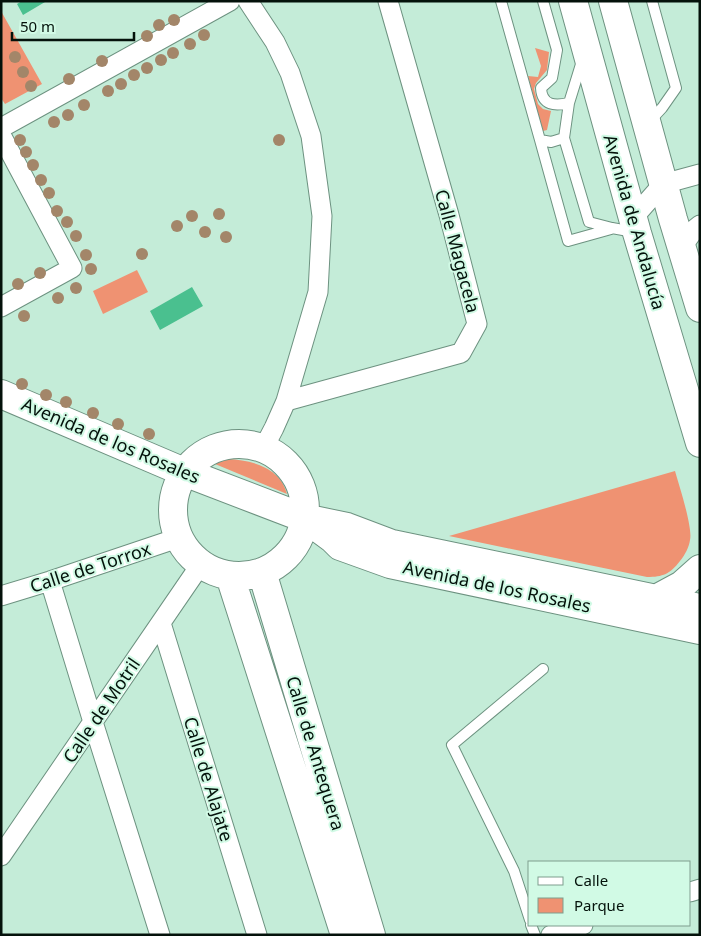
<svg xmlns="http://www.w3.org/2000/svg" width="701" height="936" font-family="'Noto Sans',sans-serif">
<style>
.green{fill:#ef9272}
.water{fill:#4ac08f}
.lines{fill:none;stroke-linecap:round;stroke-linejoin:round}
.lane-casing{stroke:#6d9280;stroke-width:12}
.street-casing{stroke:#6d9280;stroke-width:21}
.secondary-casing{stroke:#6d9280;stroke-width:30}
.primary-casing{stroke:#6d9280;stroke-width:30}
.lane{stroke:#fff;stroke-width:10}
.street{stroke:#fff;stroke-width:19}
.secondary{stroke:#fff;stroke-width:28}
.primary{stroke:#fff;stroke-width:28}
.tree{fill:#a38669}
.labels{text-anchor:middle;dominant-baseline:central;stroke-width:4;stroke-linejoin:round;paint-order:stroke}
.street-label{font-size:18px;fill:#04120b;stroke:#d1fae5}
</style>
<rect width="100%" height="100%" fill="#c4ecd8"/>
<path class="green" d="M1,11L42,84L5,104L1,98Z
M535,48L549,52L547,70L536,83L534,89L538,104L543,109L551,111L547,130L543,131L528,76L538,77L541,66Z
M137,270L148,292L103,314L93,291Z
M228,459C252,460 281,468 287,494L215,464Z
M675,471C679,485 693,528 690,540C689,547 685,555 680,561C670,574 663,577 647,577L449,536Z"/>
<path class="water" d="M22,1H45V2L23,15L17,4Z
M192,287L203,306L160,330L150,311Z"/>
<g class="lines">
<defs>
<path id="lane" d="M501,1L540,140L551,142L564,138
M543,1L557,50L552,78L541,88C542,106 555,106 569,103
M582,61L569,103L564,138L589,222L612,228L634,232
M649,122L662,108L676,88L652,1
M540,140L568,241L611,229
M530,920L514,871L452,745L543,669
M531,925L535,935"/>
<path id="street" d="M248,1L275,42L290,73L311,136L322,216L318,292L286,401L274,428L263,449
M1,128L230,1
M1,135L72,268L1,307
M633,218L663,184L700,174
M681,248L695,229L700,225
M286,401L461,353L477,324L449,215L388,1
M50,581L93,722L160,935
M1,596L50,581L178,538
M161,623L257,935
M1,856L201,564
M690,892L700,889
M551,935L583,925"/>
<path id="secondary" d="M1,394L184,472L304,518L347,527L392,544L700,608
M173 510a66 66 0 1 1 132 0a66 66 0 1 1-132 0Z
M310,522L333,539L340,546L390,564L700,630
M262,572L371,935
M230,576L345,935
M656,599L682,585L700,569"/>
<path id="primary" d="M573,1L637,233L700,443
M613,1L673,219L700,308"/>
</defs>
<use href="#lane" class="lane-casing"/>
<use href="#street" class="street-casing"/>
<use href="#secondary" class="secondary-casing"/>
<use href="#primary" class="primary-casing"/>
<use href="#lane" class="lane"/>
<use href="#street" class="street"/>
<use href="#secondary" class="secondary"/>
<use href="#primary" class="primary"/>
</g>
<g class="tree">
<circle cx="174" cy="20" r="6"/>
<circle cx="159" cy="25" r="6"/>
<circle cx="204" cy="35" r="6"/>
<circle cx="147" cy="36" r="6"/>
<circle cx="190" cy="44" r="6"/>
<circle cx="173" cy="53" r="6"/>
<circle cx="15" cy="57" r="6"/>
<circle cx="161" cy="60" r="6"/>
<circle cx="102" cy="61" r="6"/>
<circle cx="147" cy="68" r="6"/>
<circle cx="23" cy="72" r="6"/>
<circle cx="134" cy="75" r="6"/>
<circle cx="69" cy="79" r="6"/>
<circle cx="121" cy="84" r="6"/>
<circle cx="31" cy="86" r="6"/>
<circle cx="108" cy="91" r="6"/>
<circle cx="84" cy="105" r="6"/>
<circle cx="68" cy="115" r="6"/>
<circle cx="54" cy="122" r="6"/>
<circle cx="20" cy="140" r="6"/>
<circle cx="279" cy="140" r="6"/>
<circle cx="26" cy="152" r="6"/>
<circle cx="33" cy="165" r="6"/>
<circle cx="41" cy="180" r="6"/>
<circle cx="49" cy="193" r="6"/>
<circle cx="57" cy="211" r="6"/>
<circle cx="219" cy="214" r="6"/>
<circle cx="192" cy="216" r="6"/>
<circle cx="67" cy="222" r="6"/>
<circle cx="177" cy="226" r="6"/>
<circle cx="205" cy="232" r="6"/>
<circle cx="76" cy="236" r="6"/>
<circle cx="226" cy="237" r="6"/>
<circle cx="142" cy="254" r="6"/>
<circle cx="86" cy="255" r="6"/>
<circle cx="91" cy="269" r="6"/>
<circle cx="40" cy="273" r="6"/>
<circle cx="18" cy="284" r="6"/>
<circle cx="76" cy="288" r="6"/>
<circle cx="58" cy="298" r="6"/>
<circle cx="24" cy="316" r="6"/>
<circle cx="22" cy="384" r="6"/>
<circle cx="46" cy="395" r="6"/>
<circle cx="66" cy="402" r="6"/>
<circle cx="93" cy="413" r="6"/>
<circle cx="118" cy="424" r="6"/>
<circle cx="149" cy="434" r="6"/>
</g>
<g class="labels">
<g class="street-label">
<text transform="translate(635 222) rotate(74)">Avenida de Andalucía</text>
<text transform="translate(458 251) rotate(75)">Calle Magacela</text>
<text transform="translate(111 440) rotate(23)">Avenida de los Rosales</text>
<text transform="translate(90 567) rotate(-18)">Calle de Torrox</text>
<text transform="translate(497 586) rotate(12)">Avenida de los Rosales</text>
<text transform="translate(101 710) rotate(-56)">Calle de Motril</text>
<text transform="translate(316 753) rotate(73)">Calle de Antequera</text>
<text transform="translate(209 779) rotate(73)">Calle de Alajate</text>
</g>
</g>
<rect width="701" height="936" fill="none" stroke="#04120b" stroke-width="5"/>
<rect x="528" y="861" width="162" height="65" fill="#d1fae5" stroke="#7f9d8e"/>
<rect x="538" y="877" width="25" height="8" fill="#ffffff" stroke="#7f9d8e"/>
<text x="574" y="886" font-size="15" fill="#04120b">Calle</text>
<rect x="538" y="898" width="25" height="15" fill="#ef9272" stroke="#7f9d8e"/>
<text x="574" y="911" font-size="15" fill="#04120b">Parque</text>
<path d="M12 32v8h122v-8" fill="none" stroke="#04120b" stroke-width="2.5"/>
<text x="20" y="32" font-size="15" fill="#04120b" stroke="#d1fae5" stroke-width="4" paint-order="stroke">50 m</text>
</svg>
